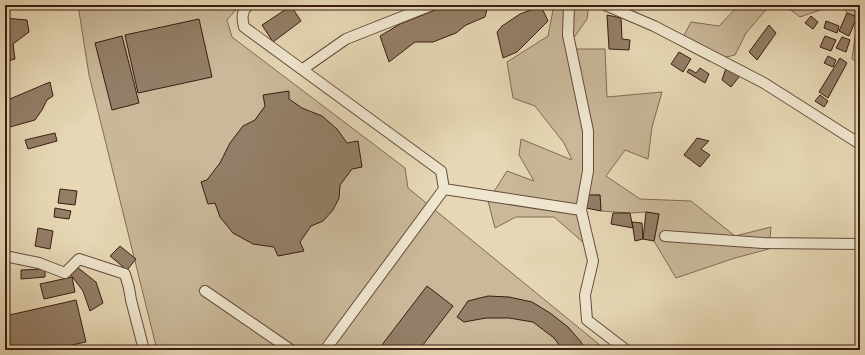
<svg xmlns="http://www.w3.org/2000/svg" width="865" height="355" font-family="'Gentium Book Plus',serif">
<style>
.green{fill:#c9b899;stroke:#826a56}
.building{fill:#937e67;stroke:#3a1c12}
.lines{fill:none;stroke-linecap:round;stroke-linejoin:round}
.minor-casing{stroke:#654b3b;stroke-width:12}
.minor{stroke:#efe6cf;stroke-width:10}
</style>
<rect width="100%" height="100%" fill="#e6d8b5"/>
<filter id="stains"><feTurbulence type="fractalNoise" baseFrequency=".005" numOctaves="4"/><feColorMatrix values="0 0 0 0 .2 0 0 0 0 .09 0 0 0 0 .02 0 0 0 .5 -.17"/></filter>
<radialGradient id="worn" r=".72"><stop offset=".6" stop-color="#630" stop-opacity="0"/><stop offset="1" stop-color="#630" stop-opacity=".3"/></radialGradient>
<path class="green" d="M78,5H240L227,20L232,37L405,168L408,188L606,350H157L89,75Z
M554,5H589L587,19L566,49H605L607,97L662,92L652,127L648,159L625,150L606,176L640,199L691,201L735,236L771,227L769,249L735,258L676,278L654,241L659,214L646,212L630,213L601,211L600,195H580L584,243L554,217H516L495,228L488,201L507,171L534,181L519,155L521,139L572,160L564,143L535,106L513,98L507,62L548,36Z
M739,5H770L746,33L735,55L709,61L679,45L691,22L719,26Z
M784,5H827L826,8L800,17Z
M840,5H860V63L852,59L857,23Z"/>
<path class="building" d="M448,5H488L485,17L466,25L456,33L433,42H415L389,62L380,36L400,24Z
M291,6L301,21L273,42L262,25Z
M541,6L548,21L517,52L503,58L497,32L502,26L520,14Z
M847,13L857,17L849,36L839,31Z
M607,15L621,18L622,39L630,40L629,50L609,49Z
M811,16L818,22L813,29L805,23Z
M5,18L27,20L29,32L13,44L15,59L5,62Z
M199,19L212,77L138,93L125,35Z
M826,21L839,26L837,33L824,28Z
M769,25L776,33L757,60L749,52Z
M122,36L139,103L112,110L95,43Z
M825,36L836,40L831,51L820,47Z
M842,37L850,40L846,52L836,48Z
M679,52L691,59L683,72L671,64Z
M828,56L836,60L833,67L824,63Z
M840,58L847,63L828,98L819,92Z
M727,65L742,73L731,87L722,80Z
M700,68L709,74L705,83L687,72L689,69L696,73Z
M50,82L53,96L47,100L42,110L35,120L10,127L5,125V101Z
M289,91V99L302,108L322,116L337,129L347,143L358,141L362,167L352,169L340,185L339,198L333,210L323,221L311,226L300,242L304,251L278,256L274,247L253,244L233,233L220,217L215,203L208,204L201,182L207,180L220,163L230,143L243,126L255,120L265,106L263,95Z
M820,95L828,101L824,107L815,101Z
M55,133L57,141L28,149L25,140Z
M697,138L709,141L701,149L710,155L700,167L684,155Z
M60,189L77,191L75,205L58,203Z
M580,195H600L601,211L581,207Z
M55,208L71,211L69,219L54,217Z
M646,212L659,214L654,241L643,239Z
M613,213H630L633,228L611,224Z
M632,222L642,223L643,239L635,241Z
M38,228L53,231L50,249L35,246Z
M120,246L136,259L127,270L110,256Z
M77,267L96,282L103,303L90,311L83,291L71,275Z
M45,269V277L21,279V270Z
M72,277L75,292L44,299L40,284Z
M427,286L453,306L419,350H378Z
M488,296L509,297L532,302L550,313L568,327L581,342L585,350H563L554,338L533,322L509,318H486L464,322L457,317L468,301Z
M76,300L86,342L48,350H5V316Z"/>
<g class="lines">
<defs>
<path id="minor" d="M248,5C241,12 242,19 244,27L441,171L444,189L325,350
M569,5L568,35L588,131V171L581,210L593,261L585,295L587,320L626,350
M605,5L654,26L764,83L860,144
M303,69L346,39L432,5
M444,189L581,210
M665,236L763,243L860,244
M5,256L39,263L65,273L79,259L125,274L129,288L131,300L144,350
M205,291L291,350"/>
</defs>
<use href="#minor" class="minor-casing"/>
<use href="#minor" class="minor"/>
</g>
<rect width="865" height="355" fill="none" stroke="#e6d8b5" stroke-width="20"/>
<rect x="6" y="6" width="853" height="343" fill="none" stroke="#3a1c12" stroke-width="2"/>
<rect x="10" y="10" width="845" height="335" fill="none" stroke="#3a1c12"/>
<rect width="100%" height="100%" filter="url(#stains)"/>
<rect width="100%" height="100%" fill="url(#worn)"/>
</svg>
